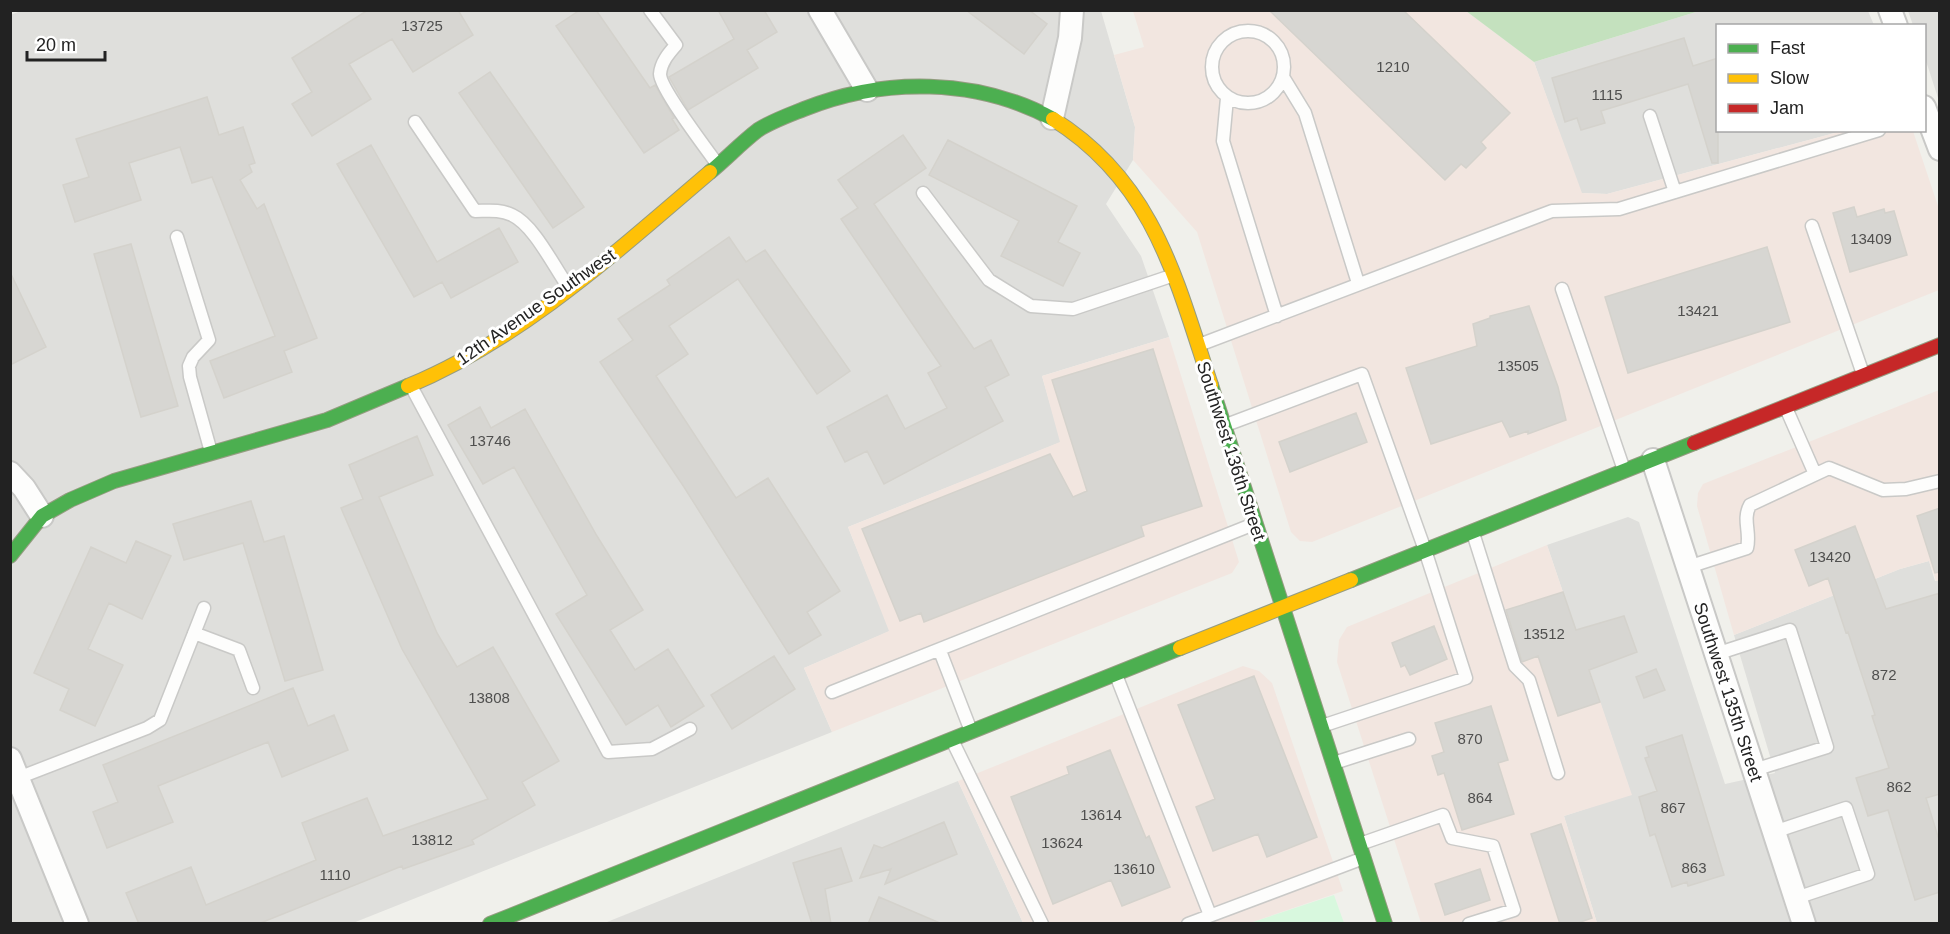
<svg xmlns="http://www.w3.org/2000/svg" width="1950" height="934" font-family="Helvetica,sans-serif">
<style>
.residential{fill:#dfdfdc}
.commercial{fill:#f2e6e0}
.forest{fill:#c4e1be}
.park{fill:#d8f8de}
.building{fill:#d7d6d2;stroke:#d4d2cc;stroke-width:1.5}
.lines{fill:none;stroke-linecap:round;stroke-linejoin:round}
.lane-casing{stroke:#c9c9c7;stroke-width:15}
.street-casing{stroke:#c9c9c7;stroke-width:26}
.fast-casing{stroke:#959c81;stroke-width:16}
.slow-casing{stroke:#959c81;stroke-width:16}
.jam-casing{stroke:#959c81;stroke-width:16}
.lane{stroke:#fdfdfc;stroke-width:12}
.street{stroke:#fdfdfc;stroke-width:22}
.fast{stroke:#4caf50;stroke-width:14}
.slow{stroke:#ffc107;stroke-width:14}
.jam{stroke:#c62828;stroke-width:14}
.labels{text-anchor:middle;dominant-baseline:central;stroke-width:6;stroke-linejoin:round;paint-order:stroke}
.number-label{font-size:15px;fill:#4f4f4e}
.street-label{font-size:18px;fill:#222;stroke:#fff}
</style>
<rect width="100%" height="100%" fill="#f0f0eb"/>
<path class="residential" d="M24,10L1101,11L1135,127L1133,160L1106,204L1141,256L1169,337L1042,376L1061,442L848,527L890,631L804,668L832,732L353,923H11L10,15Z
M1699,11H1868L1874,25L1718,26V130L1842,131L1607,194L1581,193L1534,62Z
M1908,11H1939V101L1925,58L1924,26L1913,25Z
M1628,517L1639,522L1725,784L1775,773L1734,635L1900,569L1929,561L1935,581L1940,580L1939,923H1597L1564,816L1631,794L1547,545Z
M958,781L1023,923L602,924Z"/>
<path class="commercial" d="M1133,11H1466L1534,62L1582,193L1607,194L1842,131H1913L1939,209V290L1312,542L1300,541L1291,532L1197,232L1133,160L1135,127L1114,55L1144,47Z
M1169,337L1239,562L1232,573L832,732L804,668L889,631L848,527L1060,442L1042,376Z
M1939,390V580L1936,581L1929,561L1900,569L1734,635L1697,506L1698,493L1703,484Z
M1547,545L1632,795L1564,816L1597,923H1421L1337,662L1339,640L1347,627Z
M1243,666L1259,671L1272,683L1343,891L1250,923H1023L958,781Z"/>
<path class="forest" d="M1466,11H1699L1534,62Z"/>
<path class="park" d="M1334,895L1344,923H1250Z"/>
<path class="building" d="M368,10H458L473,35L413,72L392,39L349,64L371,99L312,136L292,104L312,92L292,58Z
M580,10H596L650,88L655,85L674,118L672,119L679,130L644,153L556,26Z
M718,10H764L777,32L747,50L758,68L688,110L669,77L734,39Z
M966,10H1029L1047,24L1024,54Z
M1269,10H1403L1510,113L1481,142L1486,148L1466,168L1461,164L1445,180Z
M1684,38L1693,66L1718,58V163H1712L1688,84L1601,111L1605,123L1581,130L1577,118L1565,122L1552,78Z
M490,72L584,207L553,228L459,93Z
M207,97L219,135L243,127L255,163L249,165L252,172L240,180L257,209L264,204L317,338L284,351L292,372L224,398L210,361L275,336L212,177L192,183L180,147L129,163L141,200L75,222L63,185L89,177L76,139Z
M903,135L926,168L874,204L974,349L991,340L1009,375L985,387L1003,421L884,484L867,451L845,462L827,427L887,395L905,429L947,408L928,373L941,366L841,219L858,208L838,180Z
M948,140L1077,206L1058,242L1080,253L1063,286L1001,256L1019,221L929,175Z
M371,145L437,262L499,228L518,262L451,298L442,282L414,297L337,164Z
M1854,207L1857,217L1884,209L1885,213L1894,211L1907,255L1850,272L1833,213Z
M729,237L746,262L765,250L850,371L817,394L738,279L669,326L688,354L656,376L736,498L768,478L840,591L807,612L821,635L789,654L684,487L600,362L633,340L618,319L670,285L667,280Z
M131,244L178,406L141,417L94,254Z
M1767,247L1790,322L1628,373L1605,297Z
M10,272L46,347L10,365Z
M1529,306L1558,387L1566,420L1528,434V431L1510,437L1502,421L1431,444L1406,368L1477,346L1473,324L1490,318V316Z
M1153,349L1202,506L1141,526L1144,536L924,622L921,613L900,621L862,529L1050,454L1073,497L1087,491L1052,380Z
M480,407L491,428L525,409L597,536L643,610L610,630L635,670L668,649L704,706L671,727L658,705L626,725L556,614L587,595L514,467L483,484L448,425Z
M1356,413L1367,442L1290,472L1279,442Z
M417,436L433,475L379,497L437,633L457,667L493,647L559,761L522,782L535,805L472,840L474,844L403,869L402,866L258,924H139L126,893L191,867L206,905L316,860L302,823L367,798L383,836L488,799L402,649L341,508L363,499L349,465Z
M251,501L264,542L284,536L323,670L285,681L243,543L184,560L173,524Z
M1940,508V572L1935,573L1917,516Z
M1855,526L1886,609L1940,593V794L1926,798L1940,843V892L1915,900L1888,810L1868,816L1856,778L1889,768L1872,716L1875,715L1848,632L1846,633L1828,578L1809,586L1795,550Z
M136,541L171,556L142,619L109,603L88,649L123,665L95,726L60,710L69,689L34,673L91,547L126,563Z
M1563,592L1576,630L1624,616L1637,652L1589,670L1600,702L1558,716L1538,656L1522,662L1506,610Z
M1434,626L1447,659L1410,675L1405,665L1401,667L1392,643Z
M774,656L795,689L732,729L711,695Z
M1656,669L1665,690L1644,698L1636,677Z
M1254,676L1317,837L1267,857L1258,834L1213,851L1196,807L1215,799L1178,705Z
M293,688L308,726L334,715L348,750L282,777L268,742L158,786L173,822L107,848L93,812L118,802L103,765Z
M1491,706L1508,760L1498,763L1514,814L1462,830L1444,773L1438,775L1432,756L1444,752L1435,723Z
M1682,735L1724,875L1688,886L1687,882L1672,887L1655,834L1650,836L1639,797L1657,791L1645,758L1649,757L1646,747Z
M1110,750L1146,838L1149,836L1170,887L1122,906L1111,880L1053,904L1011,797L1069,774L1067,767Z
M944,822L957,854L885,884L891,869L860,878L874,845L882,848Z
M1561,824L1592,918L1575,924H1560L1531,834Z
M841,848L852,881L825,889L831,924H812L793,863Z
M1480,869L1490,900L1445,915L1435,884Z
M879,897L940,923V924H868Z"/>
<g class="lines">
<defs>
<path id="lane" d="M650,10L676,45C669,53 661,62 660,74C660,88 707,150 718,165
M1212 67a36 36 0 1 1 72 0a36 36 0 1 1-72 0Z
M1283,77L1305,113L1358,283
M1227,98L1223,141L1277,316
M1650,116L1675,192
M415,122L475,211C487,211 500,209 512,215C534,225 554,267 569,288
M923,193L989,280L1031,306L1073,309L1174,275
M1812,226L1863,374
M177,237L209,340L193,357L189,366L190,377L211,452
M1562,289L1624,470
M1199,345L1552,211L1619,209L1879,130
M411,386L608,752L652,749L690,729
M1786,408L1815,474
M1226,425L1362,374L1425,550L1466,678L1322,726
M1473,533L1515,666L1529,680L1558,773
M1688,567L1747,548C1751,532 1742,520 1750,505L1829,468L1883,490L1906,489L1940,481
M194,633L239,650L253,688
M940,651L971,731
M1716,654L1790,630L1827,747L1754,770
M1116,675L1210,915
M832,692L1254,524
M952,740L1042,924
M1334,763L1409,739
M18,778L147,728L160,720L204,608
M1774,832L1846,808L1868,874L1796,898
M1360,844L1443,815L1452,838L1493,846L1514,910L1469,924
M1188,924L1361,859"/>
<path id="street" d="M820,10L867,90
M1890,10L1896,26
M1924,107L1940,149
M1052,118L1070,38L1072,10
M1653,460L1804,924
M10,473L24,488L42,516
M10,759L77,924"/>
<path id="fast" d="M710,172C726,159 741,143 758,130C772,121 789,115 804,109C884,77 977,78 1053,119
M1211,385L1385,924
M10,556L42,516L70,500L114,481L327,420L408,386
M1351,580L1694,443
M490,924L1180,648"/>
<path id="slow" d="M1053,119C1154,182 1176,279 1211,385
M408,386C522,339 617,251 710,172
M1180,648L1351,580"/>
<path id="jam" d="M1694,443L1940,345"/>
</defs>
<use href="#lane" class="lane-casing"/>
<use href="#street" class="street-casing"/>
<use href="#fast" class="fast-casing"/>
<use href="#slow" class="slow-casing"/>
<use href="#jam" class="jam-casing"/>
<use href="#lane" class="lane"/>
<use href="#street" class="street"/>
<use href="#fast" class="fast"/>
<use href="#slow" class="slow"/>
<use href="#jam" class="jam"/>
</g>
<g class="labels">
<g class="number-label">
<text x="422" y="25">13725</text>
<text x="1393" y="66">1210</text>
<text x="1607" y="94">1115</text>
<text x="1871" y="238">13409</text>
<text x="1698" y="310">13421</text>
<text x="1518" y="365">13505</text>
<text x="490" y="440">13746</text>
<text x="1830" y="556">13420</text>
<text x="1544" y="633">13512</text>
<text x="1884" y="674">872</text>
<text x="489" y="697">13808</text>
<text x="1470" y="738">870</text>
<text x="1899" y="786">862</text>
<text x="1480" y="797">864</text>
<text x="1673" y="807">867</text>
<text x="1101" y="814">13614</text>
<text x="432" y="839">13812</text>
<text x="1062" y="842">13624</text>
<text x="1694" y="867">863</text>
<text x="1134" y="868">13610</text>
<text x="335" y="874">1110</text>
</g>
<g class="street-label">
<text transform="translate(536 307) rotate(-35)">12th Avenue Southwest</text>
<text transform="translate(1231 451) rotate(72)">Southwest 136th Street</text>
<text transform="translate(1728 692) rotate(72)">Southwest 135th Street</text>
</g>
</g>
<rect width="1950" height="934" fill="none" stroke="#222222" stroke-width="24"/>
<rect x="1716" y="24" width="210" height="108" fill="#ffffff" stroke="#a7a7a7" stroke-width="1.5"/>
<rect x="1728" y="44" width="30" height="9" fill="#4caf50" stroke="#a7a7a7" stroke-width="1.5"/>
<text x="1770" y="54" font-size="18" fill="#222222">Fast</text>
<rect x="1728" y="74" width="30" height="9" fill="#ffc107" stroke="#a7a7a7" stroke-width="1.5"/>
<text x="1770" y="84" font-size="18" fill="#222222">Slow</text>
<rect x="1728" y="104" width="30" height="9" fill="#c62828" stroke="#a7a7a7" stroke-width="1.5"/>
<text x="1770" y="114" font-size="18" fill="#222222">Jam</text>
<path d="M27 51v9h78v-9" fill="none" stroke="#222222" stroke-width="3"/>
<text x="36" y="51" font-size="18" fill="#222222" stroke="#ffffff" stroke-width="4.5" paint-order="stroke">20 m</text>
</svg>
